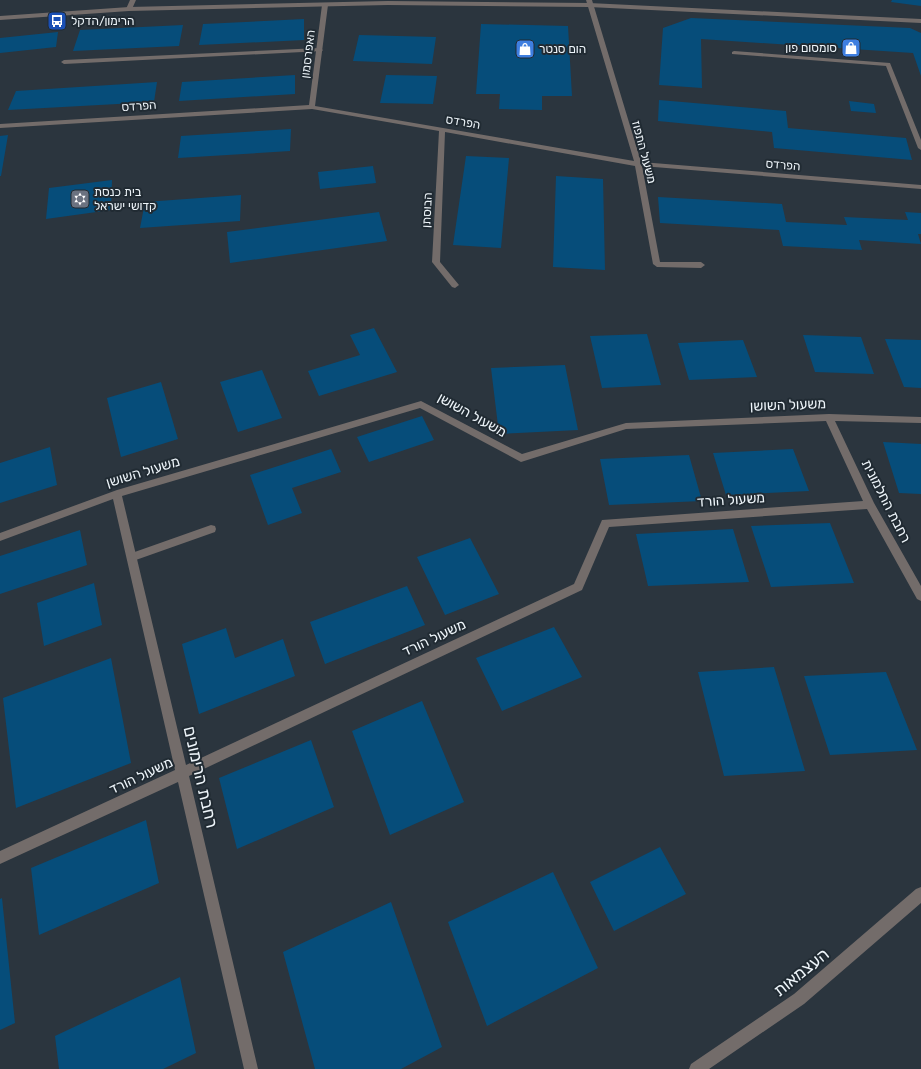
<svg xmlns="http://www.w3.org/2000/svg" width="921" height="1069" font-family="Rubik,'Noto Sans Hebrew',sans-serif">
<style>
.building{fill:#064d7a}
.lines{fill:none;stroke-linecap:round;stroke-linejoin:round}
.service{fill:#736c6a;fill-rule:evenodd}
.minor{fill:#736c6a;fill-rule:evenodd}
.tertiary{fill:#736c6a;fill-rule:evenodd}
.labels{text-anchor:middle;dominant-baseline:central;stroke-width:4;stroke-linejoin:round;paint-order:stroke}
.far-poi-label{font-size:12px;fill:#eef5fa;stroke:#212b33;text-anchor:start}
.far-street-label{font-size:12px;fill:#eef5fa;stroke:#212b33}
.street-label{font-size:14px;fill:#eef5fa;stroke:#212b33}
.near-street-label{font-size:17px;fill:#eef5fa;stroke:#212b33}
</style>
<rect width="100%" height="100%" fill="#2b353e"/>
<path class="building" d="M892,0H921V6L891,2Z
M691,18L910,28L921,33V76L913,53L701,39L702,88L659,85L663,28Z
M304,19V40L199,45L203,24Z
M481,24L568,26L572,96H542V110L499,109L500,94H476Z
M183,25L179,46L73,51L80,30Z
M58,32L56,47L0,53V38Z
M359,35L436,37L432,64L353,61Z
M295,75V94L179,101L182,82Z
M386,75L437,76L433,104L380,103Z
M157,82L154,102L8,110L16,91Z
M659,100L786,111L788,128L906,138L912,160L774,148L772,132L658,121Z
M849,101L874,104L876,113L851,111Z
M291,129L290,151L178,158L181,136Z
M8,135L1,176H0V136Z
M466,156L509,158L501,248L453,245Z
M373,166L376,183L320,189L318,172Z
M556,176L603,179L605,270L553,267Z
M112,180L111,210L46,219L49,188Z
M241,195L240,221L140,228L145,202Z
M658,197L782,204L786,222L847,225L844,217L908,220L905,212L921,213V234H918L921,244L859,240L862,250L783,246L779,230L660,223Z
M379,212L387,241L230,263L227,232Z
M374,328L397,372L319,396L308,371L360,355L350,335Z
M647,334L661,385L602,388L590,336Z
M803,335L861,337L874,374L815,372Z
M885,339L921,340V388L904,387Z
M743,340L757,377L689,380L678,343Z
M565,365L578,430L499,434L491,368Z
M262,370L282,418L238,432L220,382Z
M161,382L178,439L121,457L107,398Z
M422,416L434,440L369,462L357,437Z
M883,442L921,444V494L899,493Z
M50,447L57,485L0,503V463Z
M331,449L341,472L292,488L302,513L268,525L250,475Z
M793,449L809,491L726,495L713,453Z
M689,455L702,501L609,505L600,459Z
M830,523L854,583L771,587L751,526Z
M733,529L749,582L648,586L636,534Z
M80,530L87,565L0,594V556Z
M470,538L499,594L445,615L417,557Z
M94,583L102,625L44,646L37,603Z
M407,586L425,625L325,664L310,622Z
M554,627L582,677L502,711L476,658Z
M226,628L235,658L283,639L295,676L199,714L182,644Z
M111,658L131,763L16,808L3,698Z
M774,667L805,771L724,776L698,672Z
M886,672L917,750L830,755L804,676Z
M422,701L464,802L390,835L352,731Z
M311,740L334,807L237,849L219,778Z
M146,820L159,883L39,935L31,868Z
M660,847L686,894L614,931L590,882Z
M553,872L598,968L487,1026L448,922Z
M2,898L15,1023L0,1030V899Z
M391,902L442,1047L401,1069H315L283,952Z
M180,977L196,1053L163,1069H59L55,1036Z"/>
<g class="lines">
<path class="service" d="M320,48L323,50L322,51L64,64L61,62L64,60Z
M734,51L890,63L921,140V150L918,148L886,66L732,54V52Z
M211,525L215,526L216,529L215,532L133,561L129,560L128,557L129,554Z"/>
<path class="minor" d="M130,0H136L132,9L129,11L126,9Z
M586,0H592L641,162L921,185V189L642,166L660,262H701L705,265L701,268L657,267L653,264L635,166L445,132L440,262L459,285L455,288L452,287L432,262L439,131L312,109L0,128V124L309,105L322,5L325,3L328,5L315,106L634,161Z
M421,401L522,454L626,423L829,414L921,417V423L835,421L874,503L921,586V601L917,599L867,509L609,527L582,590L189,776L258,1069H244L178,782L0,864V851L175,770L113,499L0,541V533L117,490ZM420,408L521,462L626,429L826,421L863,501L602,520L574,584L186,765L122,496Z"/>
<path class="tertiary" d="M388,1L589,3L921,19V23L589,7L388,5L129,11L0,20V16L129,7Z
M921,887V903L804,1004L709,1069H689L691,1064L794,994L916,889Z"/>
</g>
<defs>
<symbol id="bus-square" viewBox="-11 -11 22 22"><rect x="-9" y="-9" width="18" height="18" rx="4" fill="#1a4fb4" stroke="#212b33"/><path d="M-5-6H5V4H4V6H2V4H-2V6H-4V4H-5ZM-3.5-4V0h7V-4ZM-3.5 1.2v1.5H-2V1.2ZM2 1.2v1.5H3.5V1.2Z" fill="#fff"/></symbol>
<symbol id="shop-square" viewBox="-11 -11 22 22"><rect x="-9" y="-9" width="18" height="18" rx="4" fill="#3f7fe0" stroke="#212b33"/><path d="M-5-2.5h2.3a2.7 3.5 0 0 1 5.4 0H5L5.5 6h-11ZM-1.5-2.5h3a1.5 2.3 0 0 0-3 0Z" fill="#fff"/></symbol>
<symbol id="synagogue-square" viewBox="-11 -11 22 22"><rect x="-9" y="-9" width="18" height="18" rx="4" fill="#6b7280" stroke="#212b33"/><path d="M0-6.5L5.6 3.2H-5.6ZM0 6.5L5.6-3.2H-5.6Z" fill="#fff"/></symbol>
</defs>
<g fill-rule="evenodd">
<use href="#bus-square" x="46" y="10" width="22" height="22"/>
<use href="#shop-square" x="840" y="37" width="22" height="22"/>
<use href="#shop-square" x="514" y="38" width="22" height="22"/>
<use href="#synagogue-square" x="69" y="188" width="22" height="22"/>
</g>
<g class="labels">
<g class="far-poi-label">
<text x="71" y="21">הרימון/הדקל</text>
<text x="837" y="48" text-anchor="end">סומסום פון</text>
<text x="539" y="49">הום סנטר</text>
<text x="94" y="192">בית כנסת<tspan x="94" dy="14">קדושי ישראל</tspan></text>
</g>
<g class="far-street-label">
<text transform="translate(308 54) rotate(-83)">האפרסמון</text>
<text transform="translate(139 106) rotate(-4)">הפרדס</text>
<text transform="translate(463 122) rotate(10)">הפרדס</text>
<text transform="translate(644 152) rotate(75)">משעול התפוז</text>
<text transform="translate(783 165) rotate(5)">הפרדס</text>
<text transform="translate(427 210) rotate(-87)">הבוסתן</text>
</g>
<g class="street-label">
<text transform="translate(788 405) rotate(-2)">משעול השושן</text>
<text transform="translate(472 415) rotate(29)">משעול השושן</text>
<text transform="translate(143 472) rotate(-17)">משעול השושן</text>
<text transform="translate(731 500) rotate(-4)">משעול הורד</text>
<text transform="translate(886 501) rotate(63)">רחבת החלמונית</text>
<text transform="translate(434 638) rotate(-25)">משעול הורד</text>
<text transform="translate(141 776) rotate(-25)">משעול הורד</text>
</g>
<g class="near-street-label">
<text transform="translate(201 777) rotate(77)">רחבת הרימונים</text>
<text transform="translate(801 972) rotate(-39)">העצמאות</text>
</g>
</g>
</svg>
